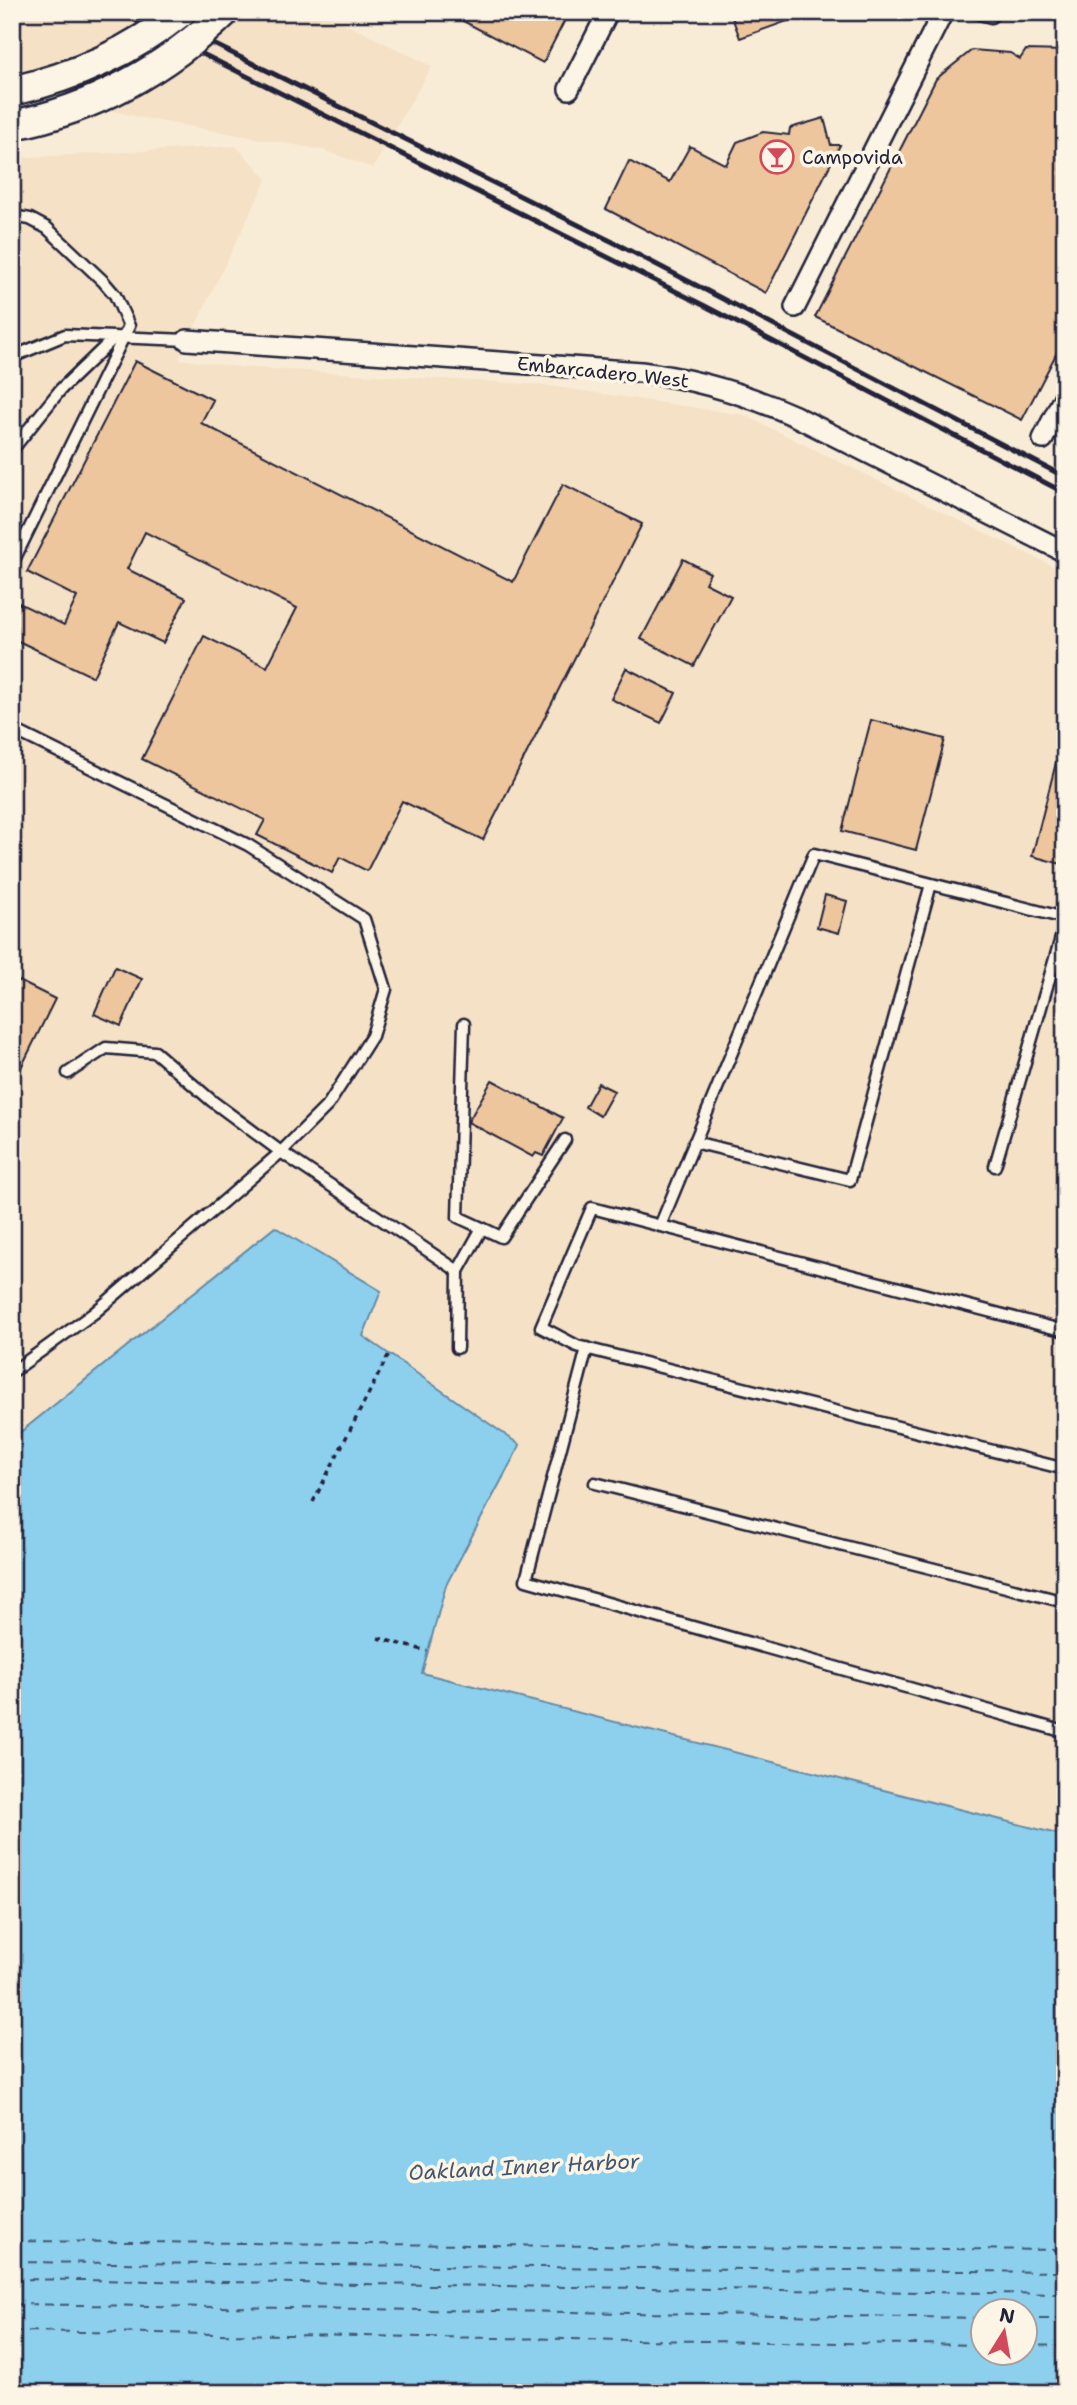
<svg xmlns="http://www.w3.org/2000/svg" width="1077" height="2405" font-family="'Shantell Sans',sans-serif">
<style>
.built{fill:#f5e1c6}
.water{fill:#8dd0ee;stroke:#628aa6;stroke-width:2;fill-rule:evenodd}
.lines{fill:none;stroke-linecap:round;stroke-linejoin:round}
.ferry{stroke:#425671;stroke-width:2;stroke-dasharray:9 7;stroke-linecap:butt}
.building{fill:#edc69d;stroke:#22223b;stroke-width:2}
.lane-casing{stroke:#22223b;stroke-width:15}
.street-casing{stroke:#22223b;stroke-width:24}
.path{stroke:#22223b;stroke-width:3.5;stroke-dasharray:5 5;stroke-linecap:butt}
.lane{stroke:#fcf5e5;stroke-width:10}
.street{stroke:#fcf5e5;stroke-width:19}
.rail{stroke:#22223b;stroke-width:5}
.secondary-bridge-casing{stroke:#22223b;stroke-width:33;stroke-linecap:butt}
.secondary-bridge{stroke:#fcf5e5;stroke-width:28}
.labels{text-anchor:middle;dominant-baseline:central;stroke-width:7;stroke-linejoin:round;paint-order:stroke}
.poi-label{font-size:19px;fill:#22223b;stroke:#fcf5e5;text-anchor:start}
.street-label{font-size:19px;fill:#22223b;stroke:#fcf5e5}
.water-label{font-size:21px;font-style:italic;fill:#425671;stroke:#fcf5e5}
</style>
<rect width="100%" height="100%" fill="#f9ecd7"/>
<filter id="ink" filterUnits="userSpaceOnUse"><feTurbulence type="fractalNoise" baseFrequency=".0143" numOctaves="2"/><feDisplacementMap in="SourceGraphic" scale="14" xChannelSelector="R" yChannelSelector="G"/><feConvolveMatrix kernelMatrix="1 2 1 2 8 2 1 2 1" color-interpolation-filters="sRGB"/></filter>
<g filter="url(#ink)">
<path class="built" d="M12,12H321L432,66L373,168L323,150L142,118L12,86Z
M236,146L267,179L179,359L239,367L544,385L744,415L1065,572V1836L422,1673L446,1585L520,1445L363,1336L275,1227L12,1439V158Z"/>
<path class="water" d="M275,1227L381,1291L363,1336L520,1445L446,1585L422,1673L1065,1836V2393H12V1439ZM982,2310H1024V2352H982Z"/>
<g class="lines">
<path class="ferry" d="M12,2241L1065,2250
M12,2262L1065,2272
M12,2279L1065,2294
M12,2304L982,2318
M1024,2319H1065
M12,2331L982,2345
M1024,2345L1065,2346"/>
</g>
<path class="building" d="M446,12H569L543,63Z
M730,12H806L807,14L740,38Z
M972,50L1010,53L1020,59L1026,50L1065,51V337L1022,420L815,317L936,79Z
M824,118L831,145H840L766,293L606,209L629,161L670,182L690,146L726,165L737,142L763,132L789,135L790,128Z
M135,361L213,400L201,423L513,582L563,484L642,524L483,840L402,801L367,871L340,857L332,873L257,835L265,820L142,759L204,636L267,667L297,608L145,532L127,569L186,598L163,643L119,622L93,677L12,638V617L19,603L64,625L77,597L27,572Z
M683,559L710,573L705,583L731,596L694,666L641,639Z
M626,668L676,693L661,723L611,699Z
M871,720L945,739L916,850L842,831Z
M1059,751L1065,752V865L1032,856Z
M825,895L847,901L839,933L817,927Z
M115,967L142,979L121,1026L94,1014Z
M17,980L55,999L12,1086V989Z
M492,1080L563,1118L543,1156L536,1153L533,1157L468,1122Z
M598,1083L614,1091L600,1116L585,1107Z"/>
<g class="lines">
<defs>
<path id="lane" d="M972,12L991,17L997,12
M1053,12L1065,18
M12,216L30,219L47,228L103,281L115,295L129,326L12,564
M12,357L65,335L187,340
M12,450L61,389L114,338
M12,729L248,845L364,919L386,989L372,1036L328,1105L281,1152L212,1101L155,1052L106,1048L68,1073
M694,1142L850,1180L931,884
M995,1166L1065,924
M660,1226L814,854L1065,918
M482,1228L501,1237L565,1140
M458,1271L482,1228L458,1217L464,1024
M1065,1331L592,1208L541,1327L577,1346L1065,1469
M587,1348L526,1580L1065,1732
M12,1372L94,1313L281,1152L458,1271L457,1348
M595,1483L1065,1602"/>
<path id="street" d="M569,89L608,12
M795,307L943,12
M187,340L641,372C695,379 744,393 795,416L1065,552
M1043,439L1065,395"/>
</defs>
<use href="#lane" class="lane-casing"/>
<use href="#street" class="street-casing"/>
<path class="path" d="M313,1502L389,1354
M378,1638L427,1651"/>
<use href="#lane" class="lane"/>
<use href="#street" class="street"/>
<path class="rail" d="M119,12L705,306L1065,493
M149,12L617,244L1065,477"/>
<defs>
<path id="secondary-bridge" d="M12,91C74,77 132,51 181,12
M12,125C93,110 167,68 225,12"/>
</defs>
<use href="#secondary-bridge" class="secondary-bridge-casing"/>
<use href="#secondary-bridge" class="secondary-bridge"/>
</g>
</g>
<defs>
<symbol id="bar-ring" viewBox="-11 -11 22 22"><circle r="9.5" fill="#fcf5e5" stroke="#d1495b" stroke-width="1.5"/><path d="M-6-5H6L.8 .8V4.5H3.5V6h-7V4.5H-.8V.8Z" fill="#d1495b"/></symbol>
</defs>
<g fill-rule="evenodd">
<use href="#bar-ring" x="758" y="138" width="38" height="38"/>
</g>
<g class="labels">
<g class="poi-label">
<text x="802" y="157">Campovida</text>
</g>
<g class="street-label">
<text transform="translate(603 372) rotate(6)">Embarcadero West</text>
</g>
<g class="water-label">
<text transform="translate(524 2167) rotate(-3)">Oakland Inner Harbor</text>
</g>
</g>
<rect width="1077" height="2405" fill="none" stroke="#fcf5e5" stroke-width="42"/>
<rect x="21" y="21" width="1035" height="2363" fill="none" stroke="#22223b" stroke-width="2.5" filter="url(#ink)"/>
<g transform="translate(1004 2332) rotate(11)"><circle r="33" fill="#fcf5e5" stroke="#a5a1a1" stroke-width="2"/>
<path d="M0-5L12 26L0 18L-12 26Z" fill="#d1495b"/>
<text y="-10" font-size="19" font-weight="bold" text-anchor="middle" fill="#22223b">N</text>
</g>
</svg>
